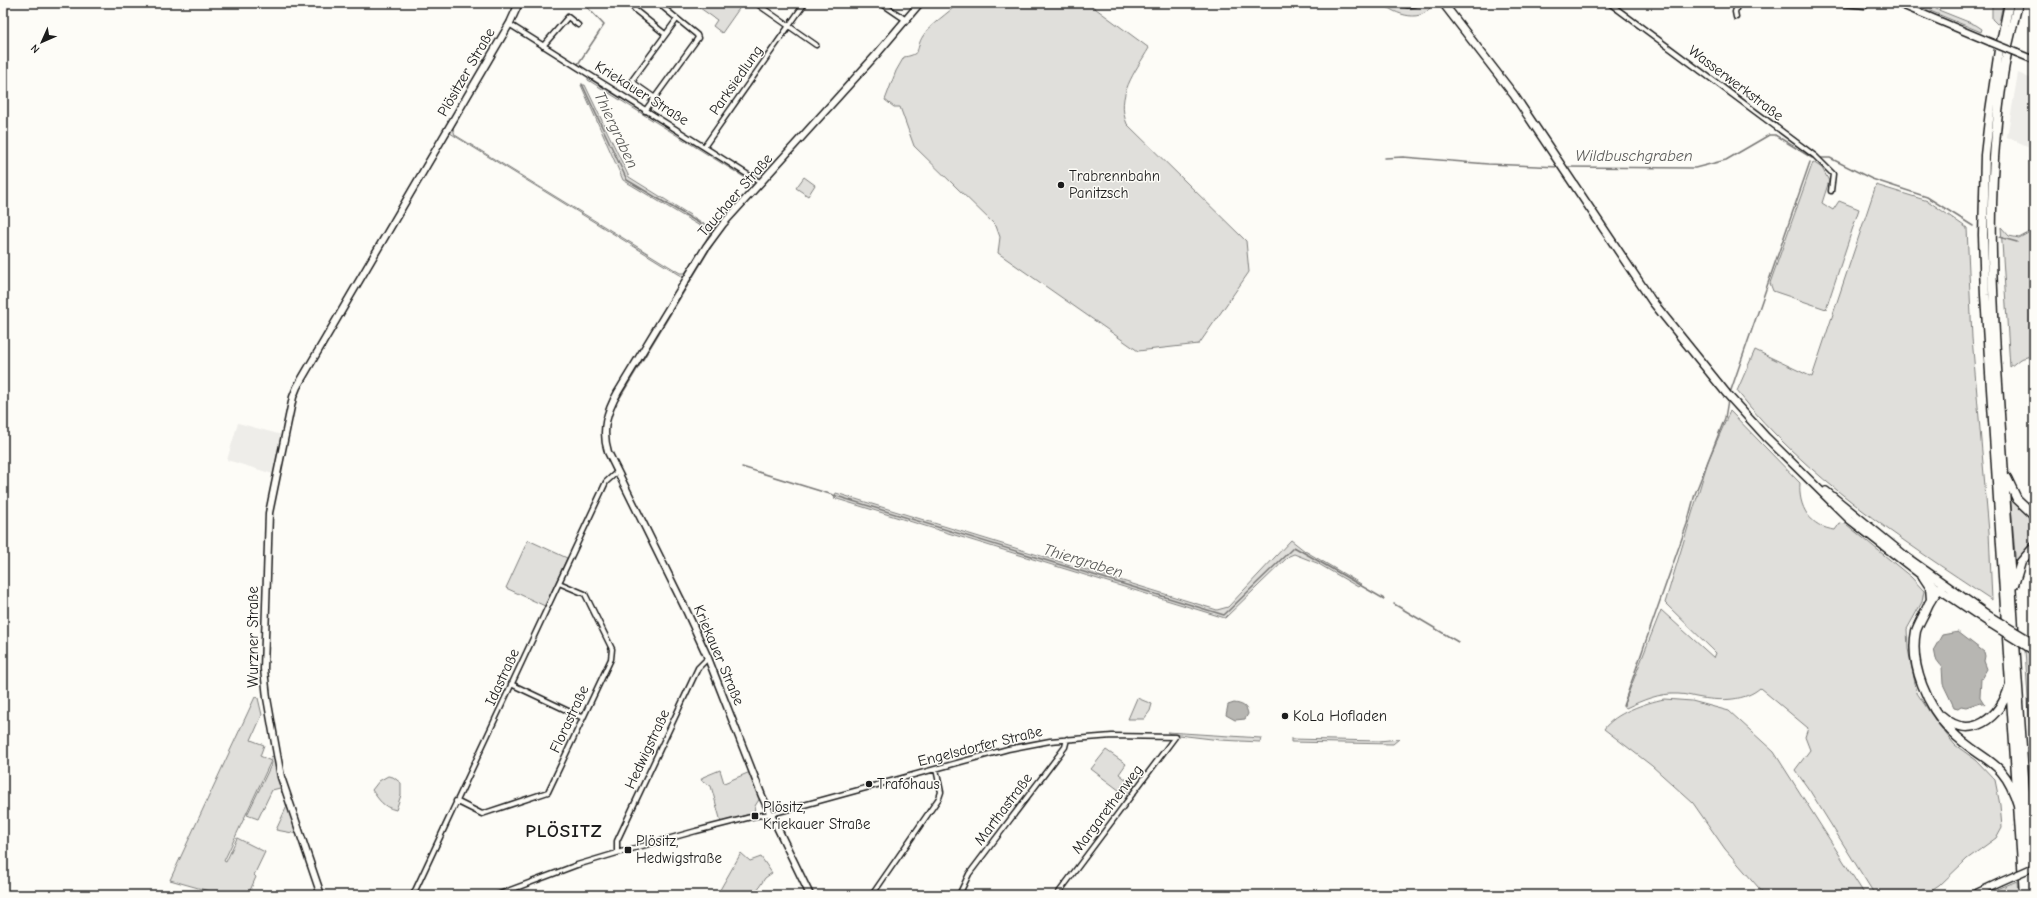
<svg xmlns="http://www.w3.org/2000/svg" width="2037" height="898" font-family="'Comic Neue',sans-serif">
<style>
.built{fill:#eeede9}
.green{fill:#e0dfdb;stroke:#7e7e7c}
.water{fill:#b7b6b2;stroke:#797876}
.lines{fill:none;stroke-linecap:round;stroke-linejoin:round}
.stream{stroke:#797876;stroke-width:1.5}
.street-casing{stroke:#1c1c1c;stroke-width:7}
.secondary-casing{stroke:#1c1c1c;stroke-width:9}
.primary-casing{stroke:#1c1c1c;stroke-width:10}
.highway-casing{stroke:#1c1c1c;stroke-width:11}
.street{stroke:#fdfcf7;stroke-width:4}
.secondary{stroke:#fdfcf7;stroke-width:6}
.primary{stroke:#fdfcf7;stroke-width:7}
.highway{stroke:#fdfcf7;stroke-width:8}
.secondary-bridge-casing{stroke:#1c1c1c;stroke-width:9;stroke-linecap:butt}
.primary-bridge-casing{stroke:#1c1c1c;stroke-width:10;stroke-linecap:butt}
.secondary-bridge{stroke:#fdfcf7;stroke-width:6}
.primary-bridge{stroke:#fdfcf7;stroke-width:7}
.poi-dot{fill:#1c1c1c;stroke:#fdfcf7;stroke-width:1.5}
.labels{text-anchor:middle;dominant-baseline:central;stroke-width:3;stroke-linejoin:round;paint-order:stroke}
.street-label{font-size:15px;fill:#1c1c1c;stroke:#fdfcf7}
.poi-label{font-size:15px;fill:#1c1c1c;stroke:#fdfcf7;text-anchor:start}
.water-label{font-size:16px;font-style:italic;fill:#5a5a58;stroke:#fdfcf7}
.district-label{font-size:19px;font-weight:bold;letter-spacing:1px;fill:#1c1c1c;stroke:#fdfcf7}
</style>
<rect width="100%" height="100%" fill="#fdfcf7"/>
<filter id="ink" filterUnits="userSpaceOnUse"><feTurbulence type="fractalNoise" baseFrequency=".025" numOctaves="2"/><feDisplacementMap in="SourceGraphic" scale="8" xChannelSelector="R" yChannelSelector="G"/><feConvolveMatrix kernelMatrix="1 2 1 2 8 2 1 2 1" color-interpolation-filters="sRGB"/></filter>
<g filter="url(#ink)">
<path class="built" d="M2018,73L2034,80V149L2007,137Z
M238,423L282,435L273,474L227,460Z"/>
<path class="green" d="M693,3H743L722,33L713,26L717,20Z
M958,3H1088L1149,48C1135,72 1115,96 1127,124L1246,241L1249,272L1199,344L1138,351L998,253L1000,237L996,226L914,146L900,107H894L885,100L896,71L904,57C923,54 915,48 923,36C930,24 948,14 958,3Z
M1381,3C1392,3 1396,8 1406,8C1416,9 1424,3 1433,3C1423,25 1396,15 1381,3Z
M1911,3H1921L1976,25L1982,29L1981,32Z
M1992,3H2003L1999,23L1997,24L1992,19Z
M588,78L755,181V185L685,278L450,133L449,131L473,89L474,90L453,128L455,135L680,273H685L704,244L710,232L623,180L581,85H585L629,177L711,228H716L729,211L752,188V184L747,179L588,80Z
M1813,162L1822,168L1829,181L1822,203L1833,210L1839,201L1859,209L1826,309L1773,291L1770,283Z
M804,177L815,185L808,196L796,188Z
M1876,185L1928,201L1967,228L1972,338L1989,532L1992,600C1900,539 1806,478 1737,391L1755,350L1812,377Z
M2001,227L2009,236L2019,238L2032,231L2034,232V355L2020,359L2010,367Z
M1730,411L1800,483C1798,507 1810,527 1835,530L1840,523L1846,524L1911,577L1924,591L1922,602L1907,629L1908,649L1917,693L1937,723L1955,745L1976,760L1995,780L2000,805L2002,827L1996,838L1967,859L1939,886L1925,895H1875L1810,791L1795,770L1810,750L1805,737L1808,728L1760,688C1745,701 1722,701 1702,698C1694,697 1686,694 1678,694C1659,693 1643,700 1626,708L1624,704L1661,610L1714,658L1716,653L1665,603L1708,461Z
M836,493L1217,610L1228,607L1291,540L1305,551L1361,584L1358,587L1317,563L1294,554L1289,556L1225,618L834,498Z
M2010,494L2034,518V545L2016,566Z
M528,540L567,558L545,606L506,588Z
M2025,649L2034,657V797Z
M255,697L258,698L262,715L251,740L264,745L260,756L271,761L224,861L226,862L237,838L265,852L254,875L256,877L248,895H223L170,880Z
M1137,698L1152,704L1150,711L1144,719H1128Z
M1664,699L1692,701L1729,711L1774,752L1865,895H1765L1725,849L1693,803L1652,766L1604,729C1615,713 1645,703 1664,699Z
M1167,732L1261,738L1260,742L1220,740L1170,734Z
M1291,739L1379,741L1399,739L1393,744L1291,742Z
M1106,750L1126,764L1119,774L1136,787L1128,797L1091,769Z
M274,756L276,758L283,792L282,793L280,788L272,790L258,819L247,815L272,763L270,757Z
M720,770L724,783L750,772L760,798L755,806L754,813L721,822L711,786L701,780L703,777Z
M388,776L393,777L401,783V795L396,810C383,807 379,800 372,790L379,781Z
M287,806L298,834L276,830Z
M741,853L750,861L761,857L772,873L765,878L754,895H717Z
M2017,881L2018,895H1983Z"/>
<path class="water" d="M1958,632L1984,652L1985,656L1984,661L1987,669L1981,679L1980,697L1985,705L1981,702L1966,707L1961,706L1958,708L1954,707L1943,684L1942,667L1936,659L1934,649L1942,635Z
M1234,703C1242,704 1247,706 1248,714L1245,719L1235,720L1226,715L1228,705Z"/>
<g class="lines">
<path class="stream" d="M578,64L604,25L586,6
M582,84L627,180L714,232
M1385,158L1403,157L1488,164L1559,167
M1565,167L1695,168L1726,160L1769,135H1775L1812,158H1830L1872,179L1927,197L1973,226
M1999,237L2017,242
M1730,393L1810,162
M619,399L718,235
M742,467L1224,615L1294,547L1384,599
M1394,604L1458,642
M1623,706L1687,524L1695,494L1725,418L1728,400"/>
<defs>
<path id="street" d="M634,3L633,7L635,10L665,34
M881,3L906,20
M1398,3L1408,5L1420,3
M1609,3L1815,156L1833,174L1831,191
M1834,3L1865,6
M760,6L816,45
M1736,17L1735,12L1738,3
M509,24L761,183
M543,46L568,17L578,25
M655,98L635,84L633,79L677,19
M645,111L698,38L697,35L664,8L661,3
M704,147L805,3
M511,684L583,718
M456,801L482,814L548,792L611,659L612,649L585,594L559,583
M617,853V841L698,668L708,658
M413,895L606,482L617,472
M497,895L577,865L617,853L696,831L755,816L771,814L1008,749L1050,741L1112,736L1175,737L1057,895
M872,895L939,798L941,792L936,769
M959,895L969,874L1065,747L1067,739"/>
<path id="secondary" d="M1897,3L1990,42
M2017,53L2034,60
M321,895L281,777L267,698L264,669L269,513L293,397L297,387L510,23L519,3
M810,895L762,796L708,658L685,608L608,452C601,429 607,412 618,392L706,247L723,224L876,55L920,3
M1972,895L2000,882"/>
<path id="primary" d="M1443,3L1514,95L1652,301L1727,394L1766,437L1849,519L1939,589L1991,624
M1826,491L1908,558L1991,617"/>
<path id="highway" d="M2001,42L2009,3
M2008,45L2018,3
M1999,50L1990,111L1985,155L1983,235L1985,295L2006,623
M2007,53C1985,168 1991,283 1999,399C2004,475 2009,551 2014,628
M2007,478L2017,499L2034,515
M1924,578L1930,587L1931,600
M1944,585C1935,592 1929,602 1925,612C1922,618 1918,625 1916,631C1909,666 1928,707 1951,731C1981,762 2004,757 2018,805
M2014,585L2021,562L2034,547
M2007,638L2024,895
M2015,643L2032,895
M1942,716C1970,742 2001,717 2009,687"/>
</defs>
<use href="#street" class="street-casing"/>
<use href="#secondary" class="secondary-casing"/>
<use href="#primary" class="primary-casing"/>
<use href="#highway" class="highway-casing"/>
<use href="#street" class="street"/>
<use href="#secondary" class="secondary"/>
<use href="#primary" class="primary"/>
<use href="#highway" class="highway"/>
<defs>
<path id="secondary-bridge" d="M1990,42L2017,53
M2000,882L2034,867"/>
<path id="primary-bridge" d="M1991,617L2031,641
M1991,624L2031,649"/>
</defs>
<use href="#secondary-bridge" class="secondary-bridge-casing"/>
<use href="#primary-bridge" class="primary-bridge-casing"/>
<use href="#secondary-bridge" class="secondary-bridge"/>
<use href="#primary-bridge" class="primary-bridge"/>
</g>
</g>
<g class="poi-dot">
<circle cx="1061" cy="185" r="4"/>
<circle cx="1285" cy="716" r="4"/>
<circle cx="869" cy="784" r="4"/>
<rect x="751" y="812" width="8" height="8" rx="2"/>
<rect x="624" y="846" width="8" height="8" rx="2"/>
</g>
<g class="labels">
<g class="street-label">
<text transform="translate(466 72) rotate(-60)">Plösitzer Straße</text>
<text transform="translate(736 80) rotate(-55)">Parksiedlung</text>
<text transform="translate(1736 83) rotate(37)">Wasserwerkstraße</text>
<text transform="translate(642 93) rotate(32)">Kriekauer Straße</text>
<text transform="translate(735 195) rotate(-49)">Tauchaer Straße</text>
<text transform="translate(253 637) rotate(-90)">Wurzner Straße</text>
<text transform="translate(719 655) rotate(67)">Kriekauer Straße</text>
<text transform="translate(502 677) rotate(-65)">Idastraße</text>
<text transform="translate(569 719) rotate(-65)">Florastraße</text>
<text transform="translate(980 746) rotate(-14)">Engelsdorfer Straße</text>
<text transform="translate(647 749) rotate(-65)">Hedwigstraße</text>
<text transform="translate(1003 809) rotate(-53)">Marthastraße</text>
<text transform="translate(1107 809) rotate(-53)">Margarethenweg</text>
</g>
<g class="poi-label">
<text x="1069" y="176">Trabrennbahn<tspan x="1069" dy="17">Panitzsch</tspan></text>
<text x="1293" y="716">KoLa Hofladen</text>
<text x="877" y="784">Trafohaus</text>
<text x="763" y="807">Plösitz,<tspan x="763" dy="17">Kriekauer Straße</tspan></text>
<text x="636" y="841">Plösitz,<tspan x="636" dy="17">Hedwigstraße</tspan></text>
</g>
<g class="water-label">
<text transform="translate(616 130) rotate(65)">Thiergraben</text>
<text x="1634" y="156">Wildbuschgraben</text>
<text transform="translate(1083 561) rotate(17)">Thiergraben</text>
</g>
<g class="district-label">
<text x="564" y="831">PLÖSITZ</text>
</g>
</g>
<rect width="2037" height="898" fill="none" stroke="#fdfcf7" stroke-width="16"/>
<rect x="8" y="8" width="2021" height="882" fill="none" stroke="#1c1c1c" stroke-width="1.5" filter="url(#ink)"/>
<g transform="translate(42 42) rotate(225)" stroke="#fdfcf7" stroke-width="3" paint-order="stroke">
<path d="M0-3L7 15L0 10L-7 15Z" fill="#1c1c1c"/>
<text y="-6" font-size="11" font-weight="bold" text-anchor="middle" fill="#1c1c1c">N</text>
</g>
</svg>
